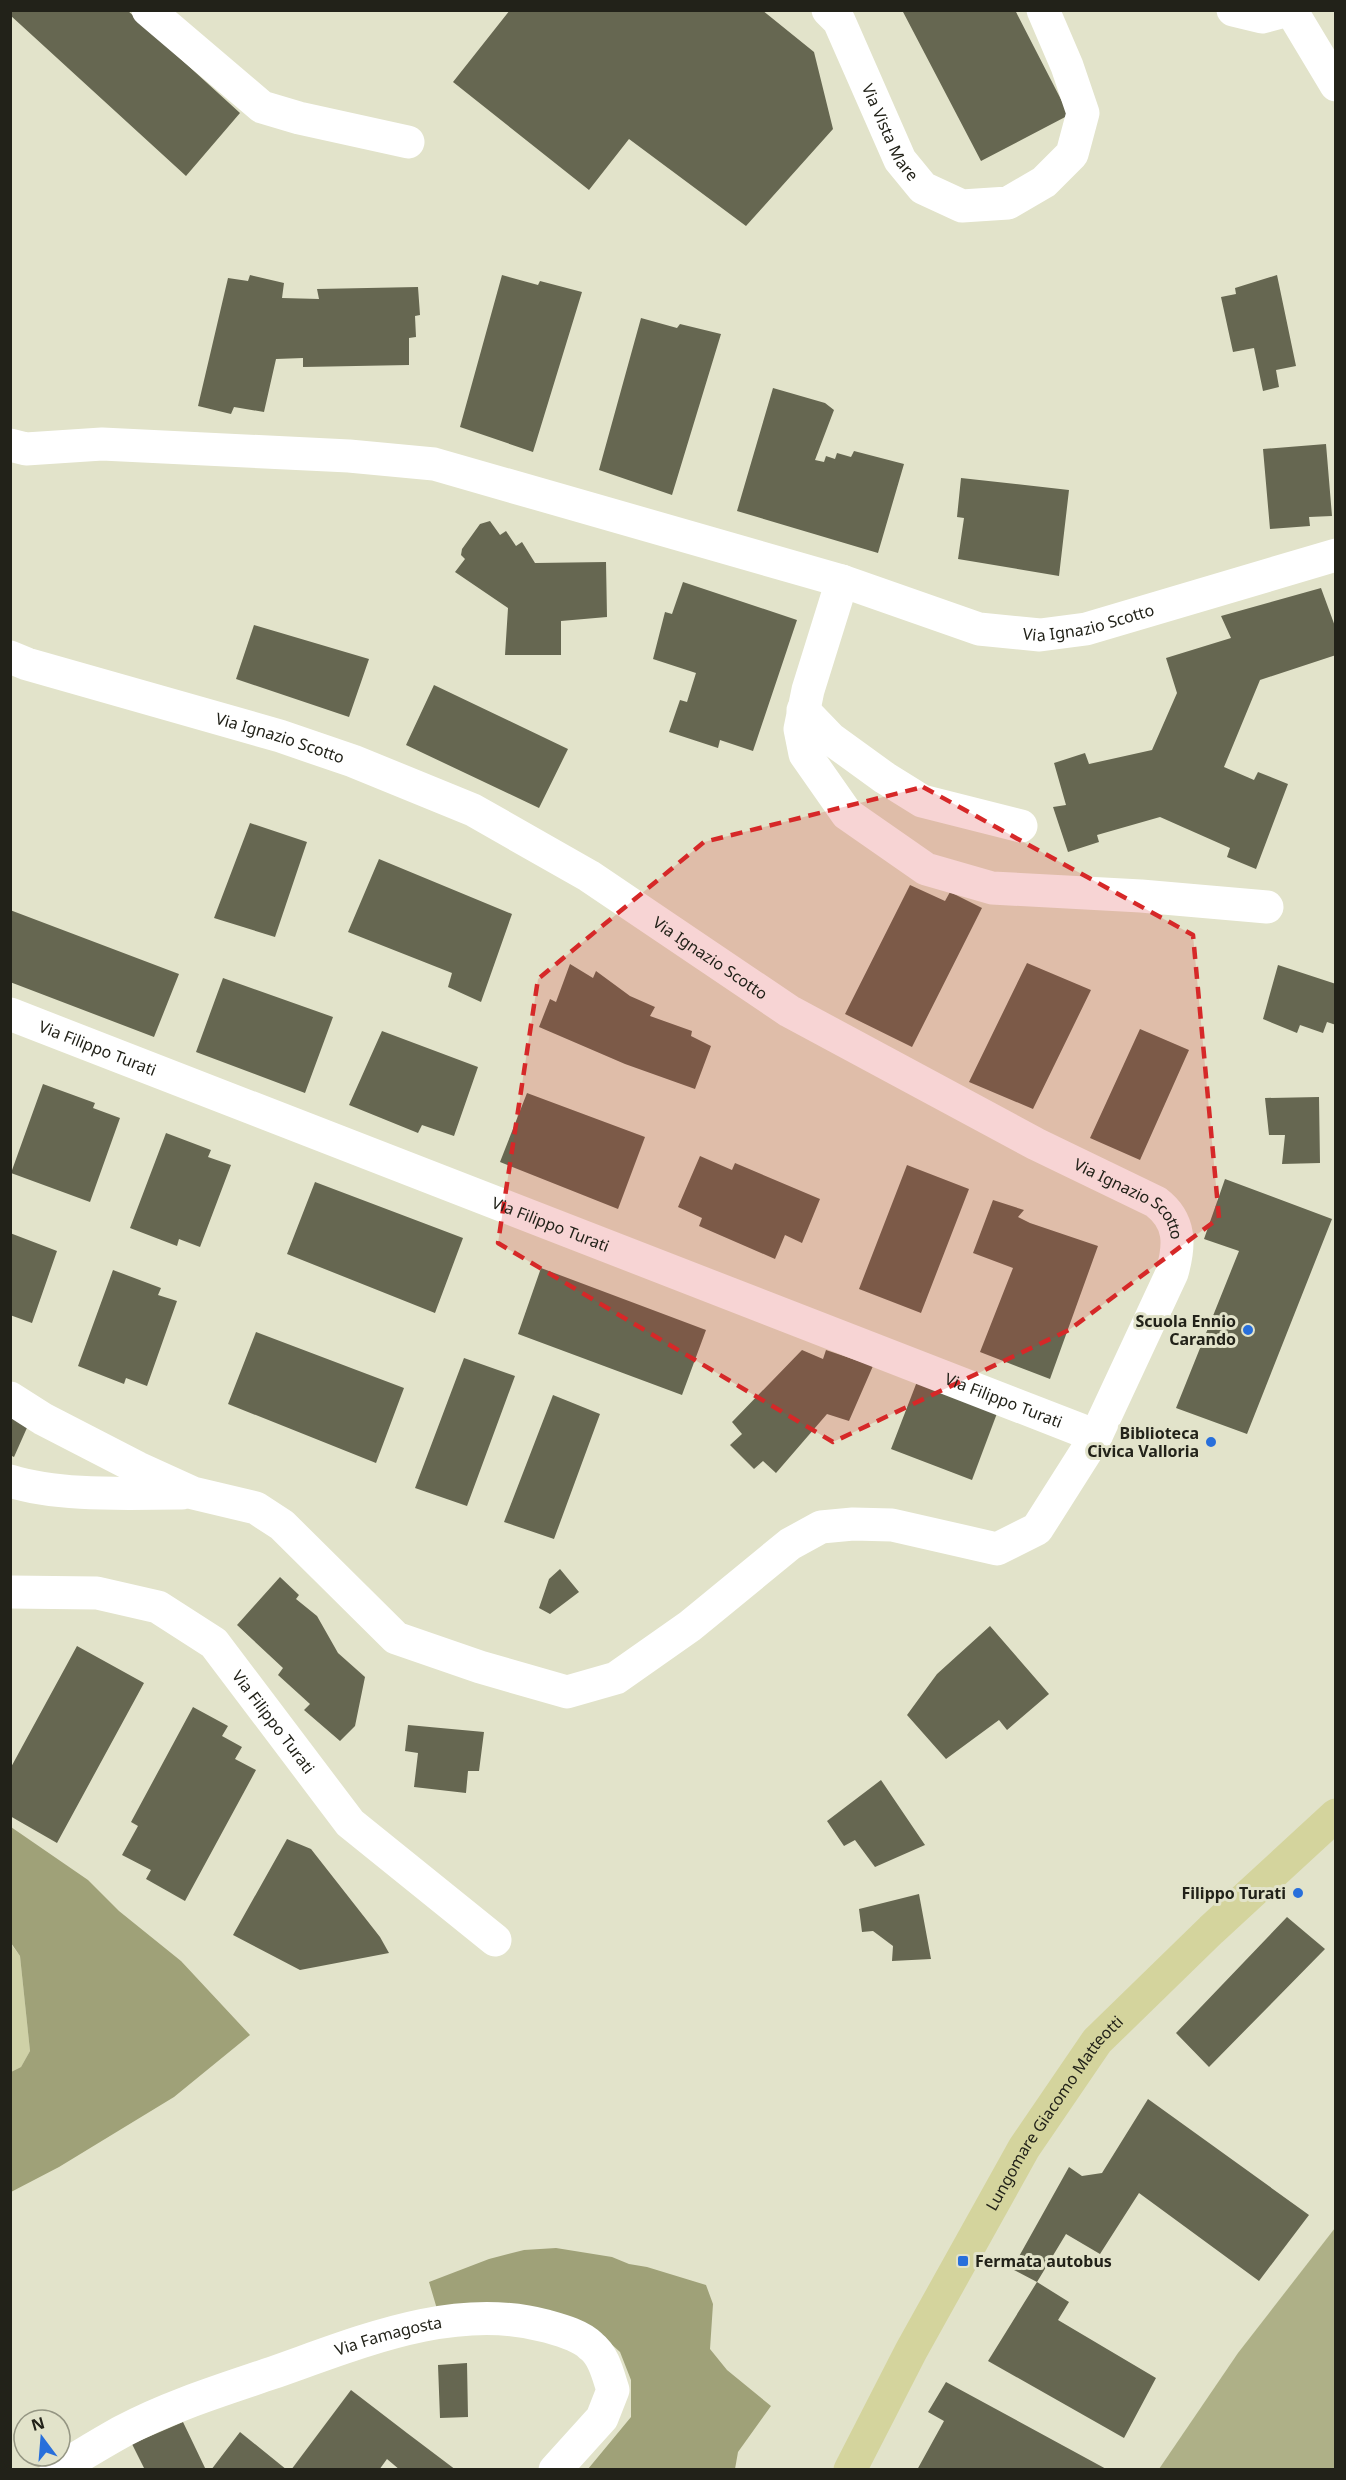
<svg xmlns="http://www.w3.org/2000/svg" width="1346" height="2480" font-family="'Noto Sans',sans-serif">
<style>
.green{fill:#cfd1a7}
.forest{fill:#9fa178}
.water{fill:#aeb087}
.building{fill:#666751}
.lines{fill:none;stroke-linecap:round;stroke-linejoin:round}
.minor{stroke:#fff;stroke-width:33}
.major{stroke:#d4d49d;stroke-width:33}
.marked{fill:#d62828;fill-opacity:0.2;stroke:#d62828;stroke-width:4.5;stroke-dasharray:12 8;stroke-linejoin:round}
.poi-dot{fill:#286fdb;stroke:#e2e3ca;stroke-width:2}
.labels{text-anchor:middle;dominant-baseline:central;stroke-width:6;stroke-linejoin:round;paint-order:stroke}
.street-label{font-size:16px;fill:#222219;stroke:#e2e3ca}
.poi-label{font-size:16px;font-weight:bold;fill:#222219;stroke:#e2e3ca;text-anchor:end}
</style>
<rect width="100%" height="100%" fill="#e2e3ca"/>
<path class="green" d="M10,1943L20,1956L30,2051L21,2067L11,2072Z"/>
<path class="forest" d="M11,1827L88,1880L119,1911L181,1961L250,2035L174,2097L59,2167L11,2192V2072L21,2067L30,2051L20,1956L11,1943Z
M556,2248L612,2257L629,2264L647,2267L706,2285L713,2304L710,2349L727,2370L771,2406L738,2452L735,2469H588L631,2417V2380L620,2352L598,2332L437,2309L429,2282L489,2259L524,2250Z"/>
<path class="water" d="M1335,2228V2469H1159L1238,2353Z"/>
<path class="building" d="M10,10H127L240,113L186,176L10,15Z
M510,10H762L814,52L833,129L746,226L629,139L589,190L453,82Z
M902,10H1015L1069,115L981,161Z
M250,275L284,283L282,298L319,299L317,289L418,287L420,315L415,316L416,337L409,338V365L303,367V358L276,359L264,412L234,407L231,414L198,406L228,278L248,281Z
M502,275L538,285L540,281L582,292L533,452L460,427Z
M1277,275L1296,366L1276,370L1279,387L1263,391L1254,348L1233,352L1221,297L1236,294L1235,288Z
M641,318L677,328L680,324L721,334L672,495L599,470Z
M773,388L825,403L834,410L815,460L824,462L826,456L835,459L837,453L851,457L854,451L904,464L878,553L737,511Z
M1326,444L1332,516L1309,517L1310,526L1270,529L1263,449Z
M961,478L1069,490L1059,576L958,559L964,518L957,517Z
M490,521L500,535L506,531L516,546L522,542L535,563L606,562L607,617L561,621V655H505L508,608L455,572L465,559L461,555L462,549L480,524Z
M683,582L797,620L753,751L720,740L718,748L669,732L680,700L687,702L696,673L653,659L665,612L672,614Z
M1321,588L1336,629V655L1260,680L1224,767L1254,780L1258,772L1288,784L1256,869L1227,857L1230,848L1160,817L1097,835L1099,842L1068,852L1053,807L1066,805L1054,763L1085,753L1089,764L1152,750L1177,693L1166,658L1231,638L1221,616Z
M254,625L369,659L349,717L236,679Z
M434,685L568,749L539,808L406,745Z
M250,823L307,842L275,937L214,918Z
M379,859L512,914L481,1002L448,987L452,973L348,932Z
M910,885L945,901L950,892L982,908L912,1047L845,1014Z
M10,910L179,974L154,1037L10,982Z
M1027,963L1091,990L1033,1109L969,1082Z
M570,964L593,978L596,971L630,996L655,1007L650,1016L692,1031L691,1036L711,1046L695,1089L625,1064L539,1027L550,999L556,1002Z
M1278,965L1336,984V1025L1327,1022L1323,1033L1300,1025L1297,1033L1263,1019Z
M223,978L333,1017L305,1093L196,1052Z
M1140,1029L1189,1050L1140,1160L1090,1138Z
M382,1031L478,1067L454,1136L422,1125L418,1133L349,1105Z
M43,1084L95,1103L93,1108L120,1118L90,1202L11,1173Z
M527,1093L645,1137L618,1209L500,1162Z
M1319,1097L1320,1163L1282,1164L1285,1135H1269L1265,1098Z
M166,1133L211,1150L208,1157L231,1165L200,1247L179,1239L177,1246L130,1228Z
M700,1156L732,1170L735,1163L820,1199L802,1243L785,1235L775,1259L699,1226L702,1218L678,1207Z
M907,1165L969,1189L921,1313L859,1289Z
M1225,1179L1332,1219L1247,1434L1176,1408L1239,1251L1204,1239Z
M315,1182L463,1238L435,1313L287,1254Z
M993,1200L1024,1210L1018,1217L1030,1223L1098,1246L1050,1379L980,1352L1013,1268L973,1253Z
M10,1233L57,1251L32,1323L10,1315Z
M541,1268L706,1330L682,1395L518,1334Z
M113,1270L161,1288L158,1295L177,1301L147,1386L126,1378L124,1384L78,1366Z
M256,1332L404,1388L376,1463L228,1404Z
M802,1350L823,1359L826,1350L873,1366L849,1421L827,1414L776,1473L763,1461L754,1469L730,1445L742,1434L732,1422Z
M464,1358L515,1376L467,1506L415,1488Z
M918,1379L999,1408L972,1480L891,1449Z
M553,1395L600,1414L554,1539L504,1522Z
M10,1409L30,1421L14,1457L10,1455Z
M560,1569L579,1592L550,1614L539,1608L549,1579Z
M280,1577L299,1595L296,1599L317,1616L338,1653L365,1677L355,1726L340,1741L304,1710L310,1704L278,1675L283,1668L237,1625Z
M990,1626L1049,1694L1007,1730L999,1720L946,1759L907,1715L937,1674Z
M77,1646L144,1683L57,1843L10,1816V1769Z
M193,1707L228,1726L222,1736L242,1747L235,1759L256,1770L185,1901L146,1879L151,1870L122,1855L138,1826L131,1822Z
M408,1725L484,1732L479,1771H468L466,1793L414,1787L418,1753L405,1751Z
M881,1780L925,1845L875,1867L855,1840L844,1846L827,1821Z
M287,1839L311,1849L380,1937L389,1953L300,1970L233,1935Z
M919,1894L931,1959L892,1961L893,1946L873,1931L862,1932L859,1909Z
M1287,1917L1325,1949L1209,2067L1176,2033Z
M1148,2099L1309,2215L1259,2281L1139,2193L1100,2254L1066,2234L1037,2282L1012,2269L1069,2167L1082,2176L1102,2173Z
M1037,2282L1069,2302L1058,2320L1156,2378L1124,2438L988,2361Z
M467,2363L468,2417L440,2418L438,2365Z
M946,2382L1108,2470H917L944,2421L928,2412Z
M351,2390L407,2433L456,2470H400L387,2459L379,2470H291Z
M183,2422L206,2470H145L132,2444Z
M240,2432L287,2470H211Z"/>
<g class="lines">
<g class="minor">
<path d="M148,10L262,107L299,118L408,142"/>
<path id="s1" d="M828,10L839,21L900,160L923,188L962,206L1008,203L1044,182L1072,154L1083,113L1067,66L1043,10"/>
<path d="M1233,10L1262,17L1288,10"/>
<path d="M1291,10L1336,85"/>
<path id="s2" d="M10,445L26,449L102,444L349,456L434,464L842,581L979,629L1040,635L1086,629L1336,555"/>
<path d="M842,581L808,690L800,729L805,754L847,814L926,869L992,888L1141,896L1267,907"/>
<path id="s3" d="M10,657L27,664L280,736L353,761L473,810L589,876L789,1011L1036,1144L1156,1202C1181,1221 1180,1245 1172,1273L1096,1436L1037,1529L997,1549L892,1525L853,1524L821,1527L790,1544L690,1626L616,1678L567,1692L480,1667L396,1638L282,1525L256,1508L193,1493L138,1468L43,1419L10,1398"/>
<path d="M803,710L831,739L885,778L922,801L1021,826"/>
<path id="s4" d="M10,1014L1096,1436"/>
<path d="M10,1481C61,1497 129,1493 182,1493"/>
<path id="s5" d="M10,1592L97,1593L158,1607L214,1643L350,1823L495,1940"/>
<path id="s6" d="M56,2470C79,2457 101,2443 123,2431C170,2406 222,2390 272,2373C358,2343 454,2301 546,2326C560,2330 580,2335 591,2346C604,2356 608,2375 613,2390L602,2418L555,2470"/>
</g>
<path class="major" id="s7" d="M850,2470L911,2351L1024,2148L1097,2041L1211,1930L1336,1815"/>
</g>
<path class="marked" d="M923,787L1193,935L1219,1218L1069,1330L833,1442L498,1243L538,979L704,842Z"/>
<g class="poi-dot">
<circle cx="1248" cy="1330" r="6"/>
<circle cx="1211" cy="1442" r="6"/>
<circle cx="1298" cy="1893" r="6"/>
<rect x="957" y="2255" width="12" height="12" rx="3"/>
</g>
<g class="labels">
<g class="street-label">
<text stroke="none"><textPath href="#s1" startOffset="138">Via Vista Mare</textPath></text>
<text stroke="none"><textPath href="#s2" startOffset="1106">Via Ignazio Scotto</textPath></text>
<text stroke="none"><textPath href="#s3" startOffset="282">Via Ignazio Scotto</textPath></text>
<text stroke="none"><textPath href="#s3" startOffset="768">Via Ignazio Scotto</textPath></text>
<text stroke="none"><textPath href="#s4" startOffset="94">Via Filippo Turati</textPath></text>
<text stroke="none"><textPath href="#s3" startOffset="1254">Via Ignazio Scotto</textPath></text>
<text stroke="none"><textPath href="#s4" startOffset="580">Via Filippo Turati</textPath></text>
<text stroke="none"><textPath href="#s4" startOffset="1066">Via Filippo Turati</textPath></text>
<text stroke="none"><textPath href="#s5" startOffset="315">Via Filippo Turati</textPath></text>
<text stroke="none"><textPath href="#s7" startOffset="412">Lungomare Giacomo Matteotti</textPath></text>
<text stroke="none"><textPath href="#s6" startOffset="360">Via Famagosta</textPath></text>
</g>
<g class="poi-label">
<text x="1236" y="1321">Scuola Ennio<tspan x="1236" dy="18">Carando</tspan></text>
<text x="1199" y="1433">Biblioteca<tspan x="1199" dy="18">Civica Valloria</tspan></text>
<text x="1286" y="1893">Filippo Turati</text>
<text x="975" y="2261" text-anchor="start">Fermata autobus</text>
</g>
</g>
<rect width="1346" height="2480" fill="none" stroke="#222219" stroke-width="24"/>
<g transform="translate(42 2438) rotate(344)"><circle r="28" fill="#e2e3ca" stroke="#959683" stroke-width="1.5"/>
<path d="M0-4.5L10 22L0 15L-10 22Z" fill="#286fdb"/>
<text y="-9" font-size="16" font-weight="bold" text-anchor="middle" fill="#222219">N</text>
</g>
</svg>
